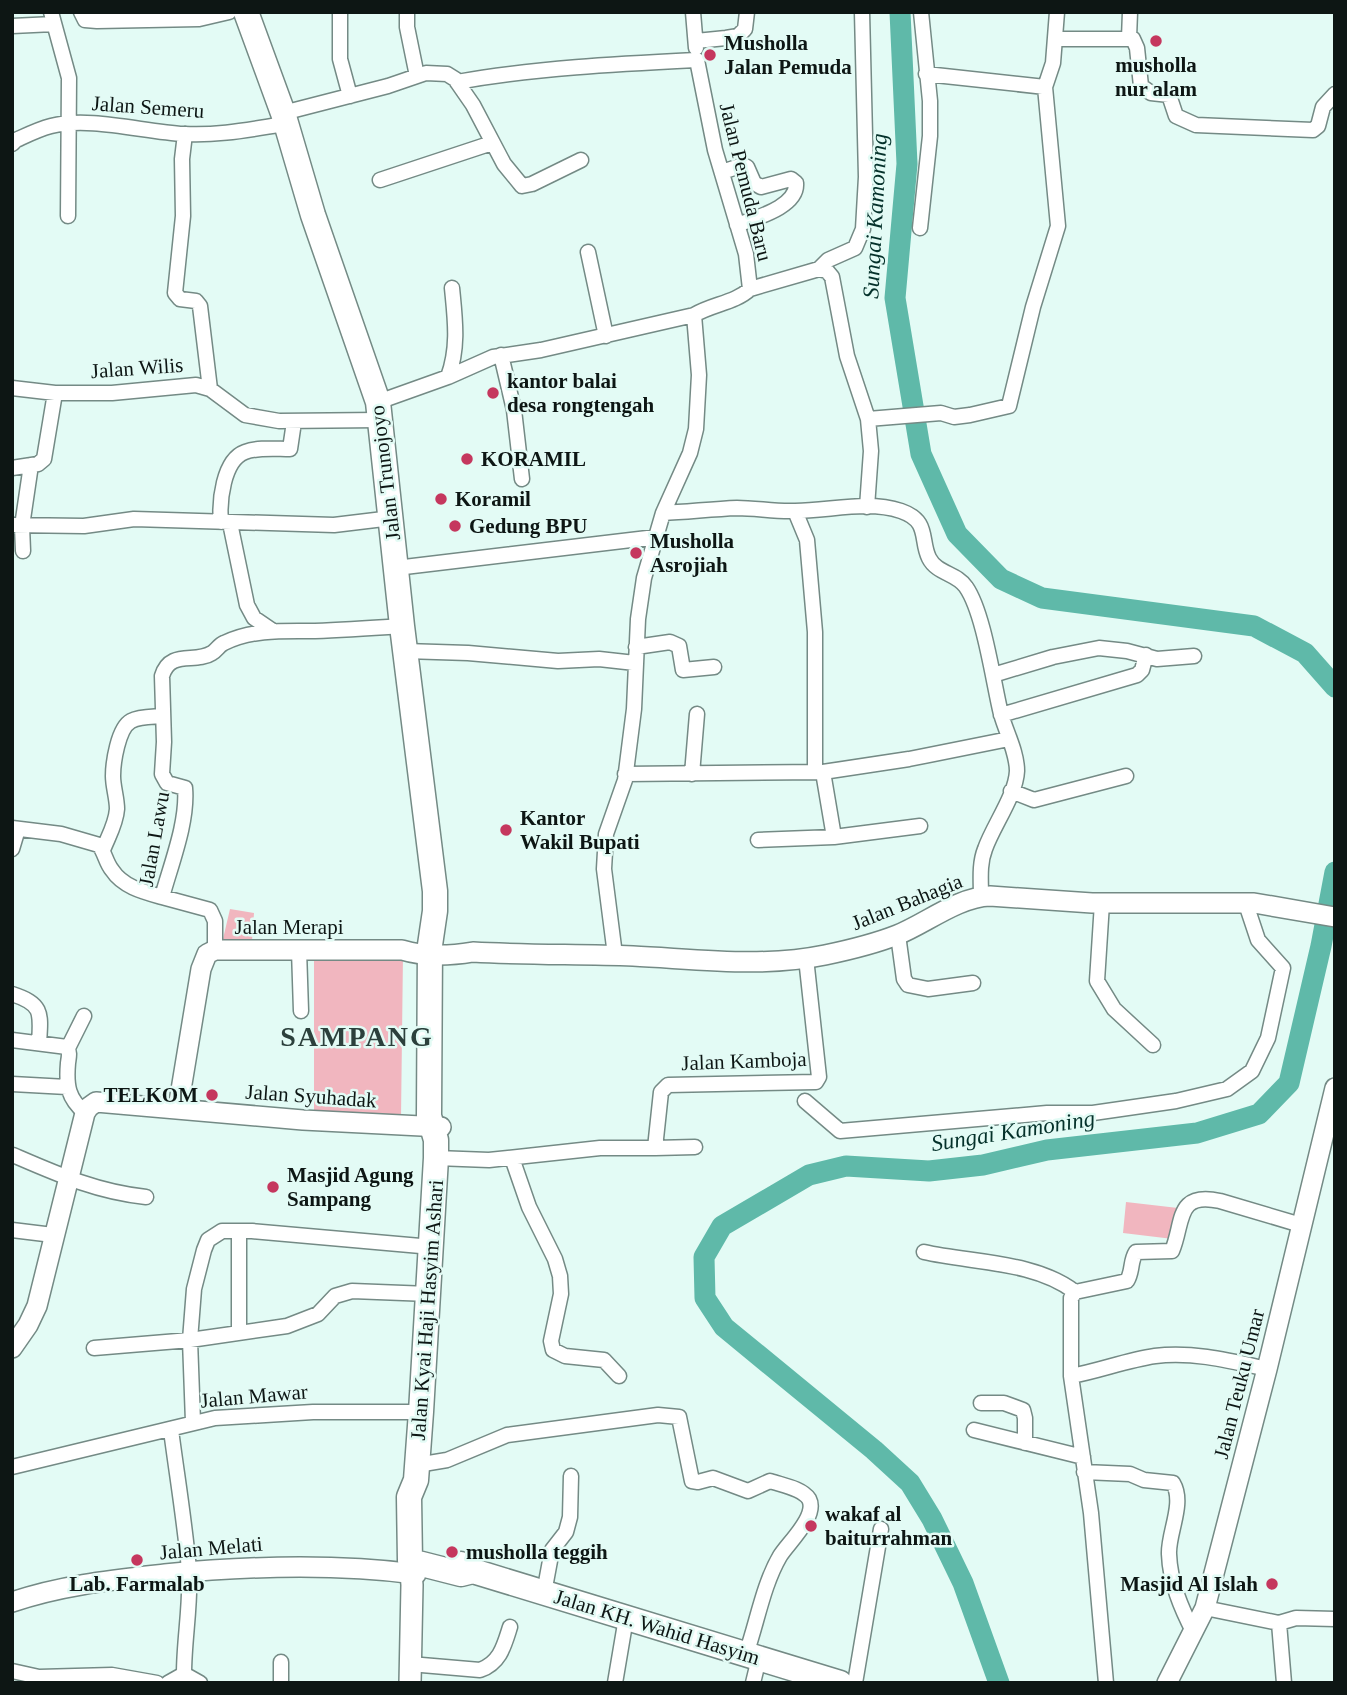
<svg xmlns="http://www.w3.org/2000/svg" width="1347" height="1695" font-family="'Times New Roman',serif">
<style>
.green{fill:#f1b6bf}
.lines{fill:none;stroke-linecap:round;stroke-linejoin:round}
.river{stroke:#5fb9a9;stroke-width:21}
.street-casing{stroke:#748a85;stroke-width:17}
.secondary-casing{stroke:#748a85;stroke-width:22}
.primary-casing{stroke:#748a85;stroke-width:24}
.highway-casing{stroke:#748a85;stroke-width:27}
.street{stroke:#fff;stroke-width:14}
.secondary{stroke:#fff;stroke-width:19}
.primary{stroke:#fff;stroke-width:21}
.highway{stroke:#fff;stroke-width:24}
.poi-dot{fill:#c5375e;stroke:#e3fbf5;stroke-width:2.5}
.labels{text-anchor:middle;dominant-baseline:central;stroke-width:5;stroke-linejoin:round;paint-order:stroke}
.poi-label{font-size:21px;font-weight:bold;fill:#0d1614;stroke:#e3fbf5;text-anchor:start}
.street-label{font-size:21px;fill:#0d1614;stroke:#e3fbf5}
.water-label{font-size:23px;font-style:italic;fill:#04312a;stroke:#e3fbf5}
.district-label{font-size:28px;font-weight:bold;letter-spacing:2px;fill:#2c403c;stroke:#e3fbf5}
</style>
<rect width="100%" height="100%" fill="#e3fbf5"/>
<path class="green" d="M230,909L254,913L252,941L223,939Z
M314,953L403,954L401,1118L314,1113Z
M1126,1202L1178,1208L1173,1239L1123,1233Z"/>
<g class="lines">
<path class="river" d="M900,12L907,164L895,298L921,454L957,534L1001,579L1042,598L1254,626L1305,653L1335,687
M999,1683L963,1583L932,1519L910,1483L874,1450L724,1327L705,1298L704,1257L722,1226L809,1175L846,1166L929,1171L983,1165L1047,1150L1197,1133L1259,1114L1289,1083L1321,946L1335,872"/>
<defs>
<path id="street" d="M51,12L69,78L68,216
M81,12L85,20L97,21L199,19L229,12
M340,12V59L350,96
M407,12V27L417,76
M693,12L696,48
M12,26L54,24
M1129,38L1130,12
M1055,39H1133L1137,48L1141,86L1151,93L1169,95L1176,116L1196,125L1313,130L1318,126L1323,107L1335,94
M696,41L726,38L738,36L745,29L747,12
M926,74L1045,87
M283,113L388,86L426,73L447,74L455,79L473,105L504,164L522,186L532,184L581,160
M185,134L182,159L183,216L175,293L180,299L196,301L200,306L210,389
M12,144L16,140C27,135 39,129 51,126C89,116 144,132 184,134C218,136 252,129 285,124
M722,172L743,165L747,167L754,183L761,187L791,179L796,183C798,207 755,218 737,225
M380,180L492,143
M920,228L930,136V101L921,12
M588,252L606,336
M819,269L828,260L855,248L863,229L866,177L862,12
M750,289L819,269L827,271L832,277L847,356L868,419L871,451L867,507
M501,355L514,410L522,479
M448,377C459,347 455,319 452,288
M12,388L55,393H112L196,385L210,389L245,415L279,421L380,420
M378,402L448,377L493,357L541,350L694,315C712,304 735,303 750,289L746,254L715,150L697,60C617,64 536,68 457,82
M868,419L941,413L954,417L970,415L1009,406L1033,307L1058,226L1045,87L1053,63L1057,12
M12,468L38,464L44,459L55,393
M795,511L807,540L815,632V772
M663,513C687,512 712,509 737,508C756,508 776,512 795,511C830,511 867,500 901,511C930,521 920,540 929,558C937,574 957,573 966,587C984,613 993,681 1001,714C1006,732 1017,752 1017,771C1016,795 993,826 985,849C979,864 981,881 981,896
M221,522C219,502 223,460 245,452C258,447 276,449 290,449L294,422
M230,523L247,605L254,618L273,631
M12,525L84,526L134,519L334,525L392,518
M23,551L22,526L31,465
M396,568L656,537
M636,647L670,642L679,646L683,670L714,667
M405,651L468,653L558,661L599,659L635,663
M993,675L1053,657L1099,648L1127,651L1157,659L1194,656
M1001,715L1137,675L1142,670L1146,655
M625,774L823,772L909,759L1009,739
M692,774L697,714
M1011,791L1034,800L1126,776
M12,828L61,834L99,845C105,853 106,863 112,870C123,887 144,892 162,897
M834,837L920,826
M758,840L834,837L823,772
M12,849L18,829
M103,850C108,837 116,824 117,809C117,798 113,787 113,776C113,763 118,728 131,721C140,716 153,717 163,716
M1102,903L1097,981L1114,1009L1153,1045
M898,935L904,979L908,985L928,989L973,983
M215,950V921L210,910L162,897C171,864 188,822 185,788L167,783L162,774L164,742L162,676C170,649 195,664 212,653C217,650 219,645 224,643C252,629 285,631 315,631C344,630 373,628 402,626
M299,950L301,1011
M615,955L604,869L606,834L625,780L634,709L638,619L644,578L663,513L690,453L696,429L699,375L694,315
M12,994C43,1004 41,1013 39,1043
M12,1040L67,1047C70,1053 69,1056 68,1063C66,1086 68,1098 85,1113
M68,1048L84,1016
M12,1084L67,1087
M805,1101L840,1131L1047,1113H1093L1176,1101L1227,1089L1252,1071L1268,1038L1283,968L1258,940L1246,904
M655,1148L695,1147
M13,1155C57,1174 97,1192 146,1197
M436,1158L489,1160L600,1148H655L661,1092L668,1085L816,1082L819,1077L806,958
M512,1158L529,1207L555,1259L560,1276L561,1294L551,1341L553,1350L565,1356L604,1360L619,1376
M12,1230L53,1235
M239,1231V1333
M924,1252C972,1263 1035,1261 1075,1292
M94,1348L190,1340L287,1326L318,1314L335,1296L352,1291L429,1294
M1071,1376C1099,1371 1127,1360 1155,1356C1192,1351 1231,1361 1267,1369
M981,1403H1004L1023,1410L1025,1418V1443
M193,1422L190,1340L194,1289L204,1250L208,1240L222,1231H252L432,1247
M171,1430C177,1476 185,1524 189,1570C191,1605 184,1639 184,1674
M974,1430L1083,1457
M417,1465L447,1460L507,1435L658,1415L679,1417L692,1481L698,1482L713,1478L748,1491L770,1481C781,1485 802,1488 809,1499C818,1516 788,1543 780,1556C763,1585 757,1623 746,1654
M12,1467L215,1418L313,1412H421
M1084,1472L1130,1474L1144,1480L1173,1483C1185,1503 1168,1533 1169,1554C1170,1582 1181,1608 1194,1633
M544,1593L552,1550L566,1532L570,1517L571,1476
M1205,1608L1279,1623L1296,1618L1335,1619
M1279,1623L1284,1683
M281,1662V1683
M410,1664L480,1670C500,1663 504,1646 510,1627
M12,1671L39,1677L112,1675L157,1683
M184,1674L200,1683
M168,1683L184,1674
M615,1683L626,1618
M753,1683L759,1658
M855,1683L881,1529
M1106,1683L1091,1513L1071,1376V1298L1075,1292L1127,1281C1133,1271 1130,1261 1136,1252L1172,1251C1184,1223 1175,1191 1220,1201L1301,1225"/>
<path id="secondary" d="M178,1108L201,969L207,954L215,950H402C425,957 449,956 473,952C526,955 580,954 633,956C696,959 762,968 825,955C849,950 874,944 897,935C925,924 958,897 990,896L1092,903H1254L1335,917
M12,1348L28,1325L37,1306L85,1113L89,1107L96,1102L303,1120L441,1127
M12,1602C62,1585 112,1580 165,1574C248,1566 332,1563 416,1574
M1167,1683L1205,1608L1267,1369L1335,1088"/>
<path id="primary" d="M410,1561L412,1585L410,1683"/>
<path id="highway" d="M246,12L283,113L313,215L378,402L402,626L435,891V911L430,945L429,1116L436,1140V1158L421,1412L416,1480L409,1497L410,1561L461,1574L473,1571
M461,1564L473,1571L840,1683"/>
</defs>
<use href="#street" class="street-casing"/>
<use href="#secondary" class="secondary-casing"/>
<use href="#primary" class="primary-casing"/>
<use href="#highway" class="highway-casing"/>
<use href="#street" class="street"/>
<use href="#secondary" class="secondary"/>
<use href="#primary" class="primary"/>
<use href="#highway" class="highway"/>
</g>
<g class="poi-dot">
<circle cx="1156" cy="41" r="7"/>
<circle cx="710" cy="55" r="7"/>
<circle cx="493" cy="393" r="7"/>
<circle cx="467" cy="459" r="7"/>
<circle cx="441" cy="499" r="7"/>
<circle cx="455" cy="526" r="7"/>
<circle cx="636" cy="553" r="7"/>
<circle cx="506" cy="830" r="7"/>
<circle cx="212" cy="1095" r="7"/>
<circle cx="273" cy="1187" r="7"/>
<circle cx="811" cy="1526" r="7"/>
<circle cx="452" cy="1552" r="7"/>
<circle cx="137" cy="1560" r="7"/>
<circle cx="1272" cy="1584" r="7"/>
</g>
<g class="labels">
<g class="poi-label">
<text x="724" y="43">Musholla<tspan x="724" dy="24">Jalan Pemuda</tspan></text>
<text x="1156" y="65" text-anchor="middle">musholla<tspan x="1156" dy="24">nur alam</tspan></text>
<text x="507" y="381">kantor balai<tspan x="507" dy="24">desa rongtengah</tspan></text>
<text x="481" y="459">KORAMIL</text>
<text x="455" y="499">Koramil</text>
<text x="469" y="526">Gedung BPU</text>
<text x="650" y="541">Musholla<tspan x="650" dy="24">Asrojiah</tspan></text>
<text x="520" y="818">Kantor<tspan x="520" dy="24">Wakil Bupati</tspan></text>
<text x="198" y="1095" text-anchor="end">TELKOM</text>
<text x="287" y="1175">Masjid Agung<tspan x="287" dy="24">Sampang</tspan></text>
<text x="825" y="1514">wakaf al<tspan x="825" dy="24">baiturrahman</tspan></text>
<text x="466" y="1552">musholla teggih</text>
<text x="137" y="1584" text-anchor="middle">Lab. Farmalab</text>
<text x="1258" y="1584" text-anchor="end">Masjid Al Islah</text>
</g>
<g class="street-label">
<text transform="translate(148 107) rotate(4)">Jalan Semeru</text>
<text transform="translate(746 182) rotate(76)">Jalan Pemuda Baru</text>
<text transform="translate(137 368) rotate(-4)">Jalan Wilis</text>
<text transform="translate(385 473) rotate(-97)">Jalan Trunojoyo</text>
<text transform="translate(154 839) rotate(-80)">Jalan Lawu</text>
<text transform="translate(907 902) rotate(-22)">Jalan Bahagia</text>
<text x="289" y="927">Jalan Merapi</text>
<text transform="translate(744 1061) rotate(-2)">Jalan Kamboja</text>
<text transform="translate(311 1096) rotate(4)">Jalan Syuhadak</text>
<text transform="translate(427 1310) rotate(-86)">Jalan Kyai Haji Hasyim Ashari</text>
<text transform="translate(1239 1384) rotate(-76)">Jalan Teuku Umar</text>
<text transform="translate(254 1396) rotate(-5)">Jalan Mawar</text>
<text transform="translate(211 1548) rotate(-5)">Jalan Melati</text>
<text transform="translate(657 1627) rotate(17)">Jalan KH. Wahid Hasyim</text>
</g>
<g class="water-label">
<text transform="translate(875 216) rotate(-87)">Sungai Kamoning</text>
<text transform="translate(1013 1131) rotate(-9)">Sungai Kamoning</text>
</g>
<g class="district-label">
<text x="357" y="1036">SAMPANG</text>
</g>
</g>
<rect width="1347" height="1695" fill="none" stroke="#0d1614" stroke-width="28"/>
</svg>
